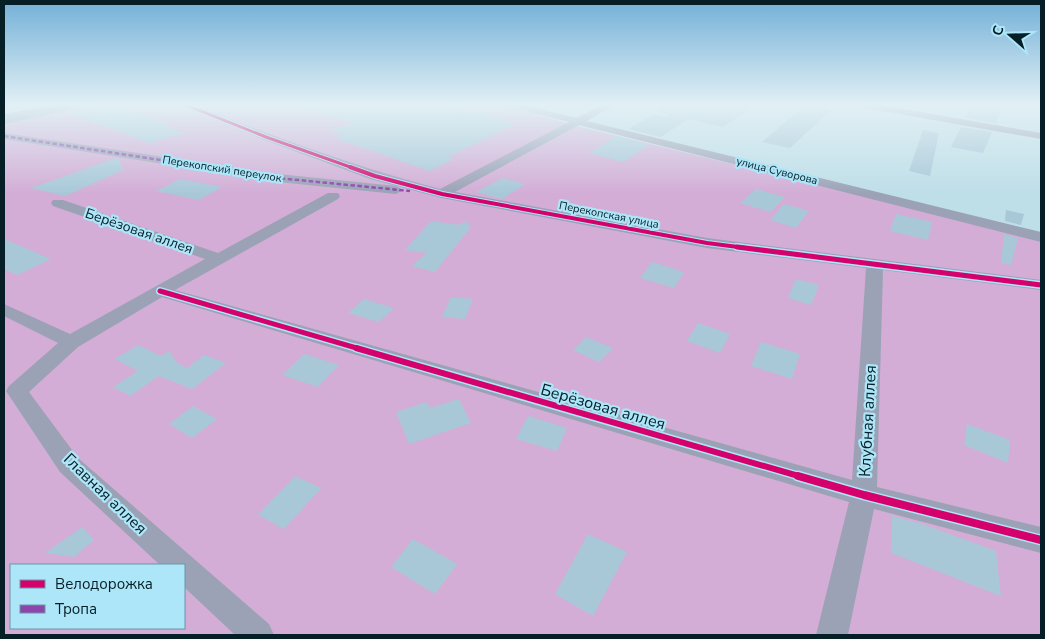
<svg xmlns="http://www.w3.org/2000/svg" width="1045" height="639" font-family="'Nunito Sans',sans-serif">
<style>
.green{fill:#d3add6;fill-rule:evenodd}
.building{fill:#a8c8d8}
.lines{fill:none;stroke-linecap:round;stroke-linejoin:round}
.street{fill:#9ba2b6;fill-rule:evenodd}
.secondary{fill:#97a2b7;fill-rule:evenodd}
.quiet{stroke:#8e44ad;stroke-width:2.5;stroke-dasharray:4.5 2.5;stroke-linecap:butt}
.cycleway-far4-casing{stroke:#ade6f9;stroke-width:5}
.cycleway-far3-casing{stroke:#ade6f9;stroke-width:6}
.cycleway-far2-casing{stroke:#ade6f9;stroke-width:8}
.cycleway-far1-casing{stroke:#ade6f9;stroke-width:9}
.cycleway-casing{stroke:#ade6f9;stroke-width:11}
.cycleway-far4{stroke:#d6006c;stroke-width:3}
.cycleway-far3{stroke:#d6006c;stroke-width:4}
.cycleway-far2{stroke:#d6006c;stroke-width:5}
.cycleway-far1{stroke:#d6006c;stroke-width:6}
.cycleway{stroke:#d6006c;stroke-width:8}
.labels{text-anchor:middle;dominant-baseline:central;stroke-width:4.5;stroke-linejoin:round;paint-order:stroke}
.far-street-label{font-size:11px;fill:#061e25;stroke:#ade6f9}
.street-label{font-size:14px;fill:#061e25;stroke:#ade6f9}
.near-street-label{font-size:16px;fill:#061e25;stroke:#ade6f9}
</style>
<rect width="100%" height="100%" fill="#bedee8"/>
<path class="green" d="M91,105H503L584,128L1041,239V635H4V124ZM11,565H184V628H11Z"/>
<path class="building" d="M107,105H115L169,124L164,125L184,133L149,143L70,113Z
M310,105H457L459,115L475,110L515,124L448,157L454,159L430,171L334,138L342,135L330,131L354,123L310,110Z
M659,105H756L723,127L688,119L661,137L628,129L654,114L667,117L668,114L658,112Z
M805,105L831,110L790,148L762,142Z
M972,105L1002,109L996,123L965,118Z
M961,127L992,132L983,153L951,147Z
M923,130L939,133L930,176L909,171Z
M616,136L649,145L623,162L589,153Z
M116,158L119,159L123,170L65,196L31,188Z
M503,178L525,184L502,199L476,192Z
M180,179L222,187L199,200L156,191Z
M756,189L785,197L771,212L740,203Z
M784,204L809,211L796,228L770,220Z
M1006,210L1024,214L1021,225L1005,221Z
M896,214L932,222L928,240L890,231Z
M431,221L459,225L465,221L471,227L435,272L412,266L427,253L405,250Z
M1004,234L1018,238L1011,265L1001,263Z
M4,239L51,259L17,275L4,269Z
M652,262L684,272L674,288L640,278Z
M796,279L819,285L811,305L788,298Z
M451,297L473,299L465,319L442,317Z
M364,299L394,308L379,322L348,313Z
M698,323L730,334L720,353L687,341Z
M586,337L613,348L599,362L573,350Z
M761,342L800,354L792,379L751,366Z
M138,345L161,356L169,351L177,363L187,368L204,355L226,363L192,389L159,376L130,396L113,387L138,371L115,359Z
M304,354L339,365L318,387L282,375Z
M459,399L471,423L409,444L396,412L427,402L430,408Z
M193,406L217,419L192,438L169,424Z
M528,416L567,428L557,451L516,439Z
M967,424L1010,440L1008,463L964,445Z
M295,476L321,488L284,529L258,515Z
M892,516L922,524L996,551L1001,596L891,553Z
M82,527L94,540L74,557L45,553Z
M588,534L627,552L593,616L555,594Z
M413,539L457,564L435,594L391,567Z"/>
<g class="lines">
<path class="street" d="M181,105H194C275,137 356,167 440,189L569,122L509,107L507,105H523L577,118L602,105H614L587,121L1041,232V242L579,125L455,192L707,238L1041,280V290L883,270L877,487L1041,527V553L874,509L848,635H816L849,502L162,297L78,347L29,392L78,458L269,624L274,635H235L184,587V565H160L60,472L6,391L9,386L58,343L4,316V304L70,334L205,259L53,206L51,203L53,200H63L218,253L328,193H338L340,196L338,199L175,290L852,480L866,268L707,248L442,198L370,179L262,139Z
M860,105H881L1041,133V139L865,108Z
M4,133L278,174L396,186L403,190L396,194L278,182L4,139Z"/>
<path class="secondary" d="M54,105H82L80,108L75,109L4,124V114Z"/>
<path class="quiet" d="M4,136L278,178L410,191"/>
<defs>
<path id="cycleway-far4" d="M186,105L266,137L353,168"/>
<path id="cycleway-far3" d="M350,167L375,176L442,194L707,243L746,248"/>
<path id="cycleway-far2" d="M737,247L1041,285
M160,291L360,349"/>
<path id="cycleway-far1" d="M356,348L802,477"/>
<path id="cycleway" d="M798,476L864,495L1041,540"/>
</defs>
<use href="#cycleway-far4" class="cycleway-far4-casing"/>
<use href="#cycleway-far3" class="cycleway-far3-casing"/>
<use href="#cycleway-far2" class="cycleway-far2-casing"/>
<use href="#cycleway-far1" class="cycleway-far1-casing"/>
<use href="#cycleway" class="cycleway-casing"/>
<use href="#cycleway-far4" class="cycleway-far4"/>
<use href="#cycleway-far3" class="cycleway-far3"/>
<use href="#cycleway-far2" class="cycleway-far2"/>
<use href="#cycleway-far1" class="cycleway-far1"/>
<use href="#cycleway" class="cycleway"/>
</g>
<linearGradient id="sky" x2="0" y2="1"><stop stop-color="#73b0d7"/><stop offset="0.54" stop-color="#e2f0f5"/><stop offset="1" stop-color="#e2f0f5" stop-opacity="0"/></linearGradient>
<rect width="1045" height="194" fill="url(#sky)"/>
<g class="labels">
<g class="far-street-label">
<text transform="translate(222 169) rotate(9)">Перекопский переулок</text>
<text transform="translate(777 171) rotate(14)">улица Суворова</text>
<text transform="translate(609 215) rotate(11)">Перекопская улица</text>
</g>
<g class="street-label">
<text transform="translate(139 231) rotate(19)">Берёзовая аллея</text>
</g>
<g class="near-street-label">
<text transform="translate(603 407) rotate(16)">Берёзовая аллея</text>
<text transform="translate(868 421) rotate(-87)">Клубная аллея</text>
<text transform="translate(105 494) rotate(44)">Главная аллея</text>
</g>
</g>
<rect width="1045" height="639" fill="none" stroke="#061e25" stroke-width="10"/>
<rect x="10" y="564" width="175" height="65" fill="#ade6f9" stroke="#6a96a4"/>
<rect x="20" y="580" width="25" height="8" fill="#d6006c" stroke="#6a96a4"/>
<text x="55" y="589" font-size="15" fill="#061e25">Велодорожка</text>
<rect x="20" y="605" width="25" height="8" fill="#8e44ad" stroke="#6a96a4"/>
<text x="55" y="614" font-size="15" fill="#061e25">Тропа</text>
<g transform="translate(1010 35) rotate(290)" stroke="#ade6f9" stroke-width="4" paint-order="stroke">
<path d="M0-4L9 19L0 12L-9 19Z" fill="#061e25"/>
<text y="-8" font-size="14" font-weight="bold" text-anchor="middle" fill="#061e25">С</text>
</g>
</svg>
